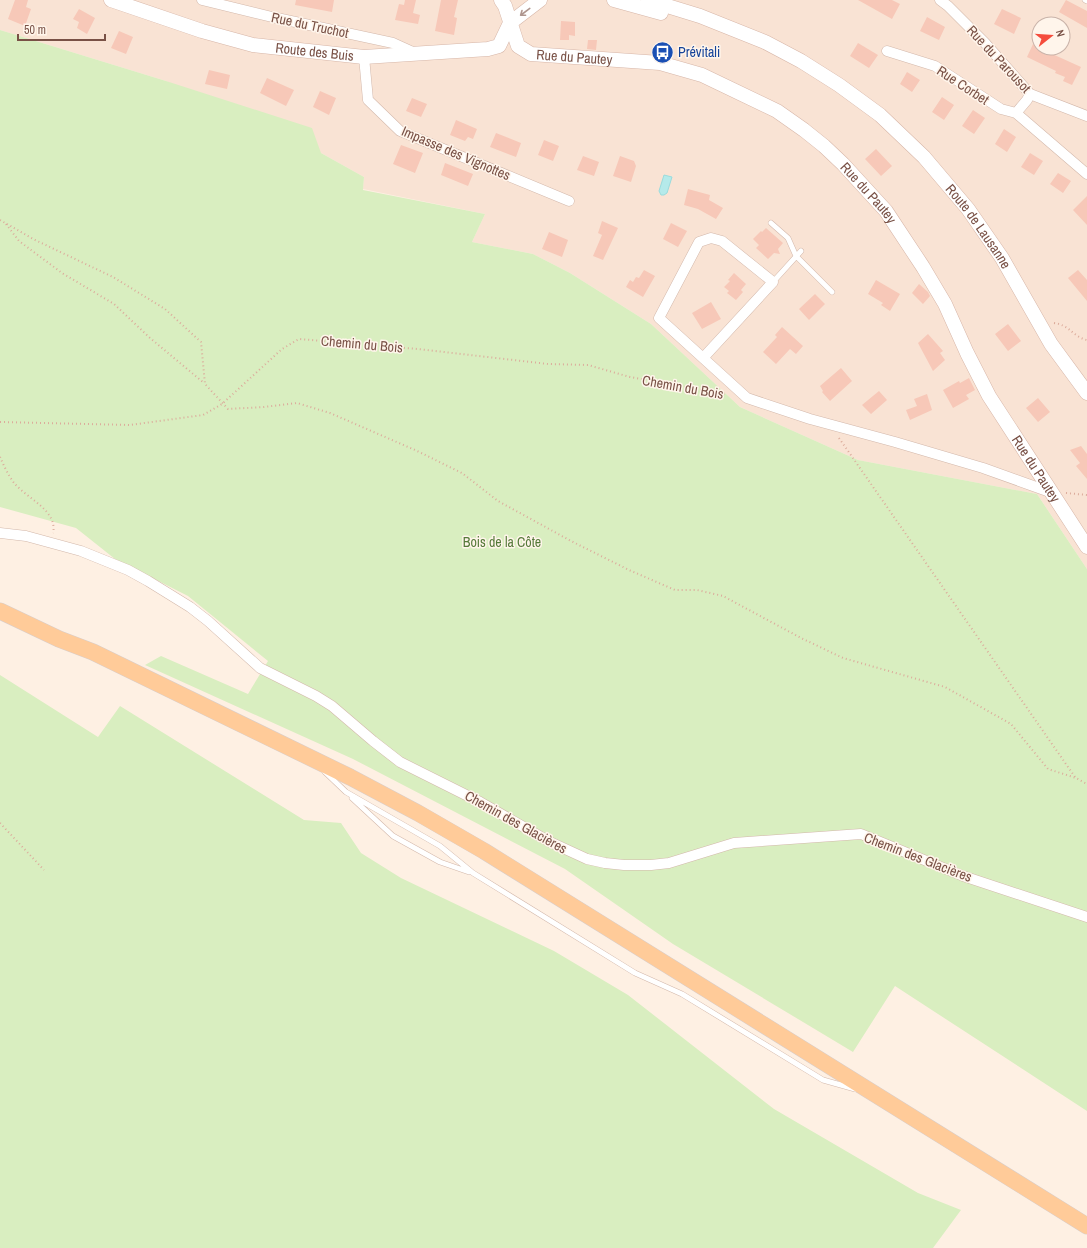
<svg xmlns="http://www.w3.org/2000/svg" width="1087" height="1248" font-family="'Archivo Narrow',sans-serif">
<style>
.residential{fill:#f9e3d4;fill-rule:evenodd}
.green{fill:#d9eec0}
.water{fill:#b5eaea;stroke:#9adcdd}
.building{fill:#f7c8b8}
.lines{fill:none;stroke-linecap:round;stroke-linejoin:round}
.lane-casing{stroke:#d3b8ab;stroke-width:6}
.street-casing{stroke:#d3b8ab;stroke-width:11}
.secondary-casing{stroke:#d7b6a8;stroke-width:15}
.primary-casing{stroke:#d9cecb;stroke-width:17}
.path{stroke:#dcab9b;stroke-width:2;stroke-dasharray:1 3;stroke-linecap:butt}
.lane{stroke:#fff;stroke-width:5}
.street{stroke:#fff;stroke-width:10}
.secondary{stroke:#fff;stroke-width:14}
.primary{stroke:#ffcb99;stroke-width:16}
.oneway{stroke:#af9790}
.labels{text-anchor:middle;dominant-baseline:central;stroke-width:3;stroke-linejoin:round;paint-order:stroke}
.street-label{font-size:14px;fill:#795146;stroke:#fff5eb}
.transit-label{font-size:14px;fill:#164399;stroke:#fff5eb;text-anchor:start}
.park-label{font-size:14px;fill:#567a3a;stroke:#fff5eb}
</style>
<rect width="100%" height="100%" fill="#fef0e3"/>
<path class="residential" d="M0,0H1087V569L1037,494L858,460L740,407L651,324L570,273L533,254L472,242L485,214L363,189L364,177L321,153L166,81L0,30ZM1039,24H1063V48H1039Z"/>
<path class="green" d="M0,30L166,81L312,128L321,153L364,177L363,190L485,214L472,242L533,254L570,273L651,324L740,407L858,460L1037,494L1087,569V1111L895,986L853,1052L673,944L565,869L353,759L145,665L161,656L248,694L268,661L188,596L115,559L76,528L0,507Z
M0,675L98,737L120,706L304,820L341,823L361,853L401,878L554,951L628,995L774,1109L918,1193L961,1210L933,1248H0Z"/>
<path class="water" d="M664,175L672,177L667,193L664,195H661L659,191Z"/>
<path class="building" d="M15,0H28L26,7L31,9L25,26L8,19Z
M296,0H334L332,12L295,5Z
M405,0H416L413,13L420,15L418,24L395,20L399,4L404,5Z
M441,0H458L454,17L457,18L454,35L435,31Z
M858,0H892L900,4L892,19Z
M1066,0L1087,11V28L1059,12Z
M79,9L95,18L87,34L77,28L79,22L73,19Z
M1002,9L1021,18L1014,34L994,24Z
M927,17L945,27L939,40L920,31Z
M561,21L575,22V36L569,35V40H560Z
M119,31L133,37L126,54L111,48Z
M588,40H597L596,50L587,49Z
M858,43L878,55L869,68L850,56Z
M1033,44L1039,48L1081,67L1072,85L1063,81L1065,77L1055,73L1056,71L1027,57Z
M209,70L230,75L227,89L205,84Z
M907,72L920,80L912,92L900,84Z
M267,78L294,90L286,106L260,93Z
M320,91L336,98L329,115L313,107Z
M942,97L954,105L944,120L932,112Z
M412,98L427,104L421,117L406,111Z
M973,110L985,118L974,134L962,126Z
M456,120L477,129L473,139L468,137L465,141L450,135Z
M1004,129L1016,137L1007,152L995,144Z
M496,133L521,143L516,157L490,147Z
M544,140L559,146L553,161L538,155Z
M401,145L423,153L415,173L393,164Z
M876,149L892,166L881,176L865,159Z
M1030,153L1043,161L1034,175L1021,167Z
M583,156L599,162L594,176L577,170Z
M620,156L634,161L636,166L631,182L613,176Z
M445,163L473,174L468,186L441,175Z
M1058,173L1071,181L1063,193L1050,184Z
M688,189L710,195L709,200L723,208L716,219L698,209L684,205Z
M1087,196V225L1073,210Z
M602,221L618,228L603,260L593,256L602,235L598,233Z
M671,223L687,231L678,247L663,239Z
M766,228L783,243L778,249L780,254L774,253L768,259L756,248L759,245L753,239L761,231L762,232Z
M549,232L568,240L562,257L542,249Z
M644,270L655,276L643,297L626,287L630,280L633,282L636,277L639,278Z
M1078,270L1087,280V301L1068,278Z
M734,273L746,284L741,290L743,292L736,300L727,293L729,291L724,287L730,281L728,280Z
M876,280L900,294L890,311L881,305L883,303L868,294Z
M919,284L928,292L930,296L923,304L912,293Z
M815,294L825,304L809,320L799,309Z
M711,302L721,319L702,329L692,313Z
M1008,324L1021,341L1008,351L995,334Z
M782,327L803,346L796,354L790,349L776,364L763,352L777,337L775,335Z
M928,334L943,351L940,353L945,360L933,371L918,343Z
M841,368L852,381L830,401L822,392L823,391L820,386Z
M969,378L975,390L966,395L969,399L953,408L943,390L959,381L960,383Z
M879,391L887,400L871,414L862,405Z
M927,394L932,410L910,420L906,410L917,406L914,399Z
M1038,398L1050,412L1038,422L1026,408Z
M1081,446L1087,454V479L1076,466L1080,463L1070,450Z"/>
<g class="lines">
<defs>
<path id="lane" d="M1085,0L1087,1
M771,223L788,238L796,256L832,292
M773,282L801,251
M325,772L346,792L440,846L473,873L635,973L682,994L823,1080L855,1089
M352,798L393,836L440,862L469,872"/>
<path id="street" d="M202,0L272,17L393,43L415,53
M940,0L948,6L985,43L1030,94L1087,116
M887,51L935,66L1001,109L1016,113L1027,100L1030,94
M364,57L368,100L400,131L569,201
M1016,113L1087,174
M703,358L659,318L699,242L711,238L722,241L773,282L703,358L747,398L810,419L895,442L983,468L1050,492
M0,533L26,536L81,551L128,570L148,581L190,607L208,621L260,668L316,696L332,706L373,741L400,762L480,802L550,842L587,859L605,863L624,865H651L669,863L734,843L861,834L963,876L1087,917"/>
<g id="secondary">
<path id="s1" d="M111,0L202,31L253,45L364,57L488,49L499,46L510,23L540,0"/>
<path id="s2" d="M501,0L505,6L518,46L531,54L660,63L702,75L777,111L804,130L824,146L843,164L886,211L923,267L945,304L967,353L989,396L1087,547"/>
<path d="M614,0L661,13"/>
<path id="s3" d="M648,0L700,16L765,42L801,61L839,85L880,115L924,157L968,209L1002,258L1051,344L1087,393"/>
</g>
<path id="primary" d="M0,611L59,639L93,652L350,777L418,813L484,851L1087,1226"/>
</defs>
<use href="#lane" class="lane-casing"/>
<use href="#street" class="street-casing"/>
<use href="#secondary" class="secondary-casing"/>
<use href="#primary" class="primary-casing"/>
<path class="path" d="M0,220L33,239L113,277L165,309L201,342L205,384L228,409L264,407L297,403L330,413L415,450L462,473L498,501L571,541L629,570L675,590H697L723,596L801,638L843,658L945,687L1011,724L1048,769L1076,778L1087,784
M6,224L19,241L62,273L114,304L150,338L204,383
M1054,323C1070,325 1073,337 1087,340
M0,422L130,425L203,415L222,404L282,349L299,339L418,349L548,364L588,365L630,377L726,394
M839,438L1075,777
M0,457C4,466 9,477 15,484C28,499 58,511 53,533
M1066,493L1087,495
M0,823L44,870"/>
<use href="#lane" class="lane"/>
<use href="#street" class="street"/>
<use href="#secondary" class="secondary"/>
<use href="#primary" class="primary"/>
</g>
<defs><path id="oneway-shaft" d="M-6 0H5M1.5-3L5.5 0L1.5 3" fill="none" stroke-width="1.6" stroke-linecap="round" stroke-linejoin="round"/></defs>
<use class="oneway" href="#oneway-shaft" transform="translate(525 12) rotate(143)"/>
<defs>
<symbol id="bus-disc" viewBox="-11 -11 22 22"><circle r="9.5" fill="#1a4fb4" stroke="#fff5eb"/><path d="M-5-6H5V4H4V6H2V4H-2V6H-4V4H-5ZM-3.5-4V0h7V-4ZM-3.5 1.2v1.5H-2V1.2ZM2 1.2v1.5H3.5V1.2Z" fill="#fff"/></symbol>
</defs>
<g fill-rule="evenodd">
<use href="#bus-disc" x="650" y="40" width="25" height="25"/>
</g>
<g class="labels">
<g class="street-label">
<text transform="translate(310 25) rotate(12)">Rue du Truchot</text>
<text stroke="none"><textPath href="#s1" startOffset="211">Route des Buis</textPath></text>
<text stroke="none"><textPath href="#s2" startOffset="108">Rue du Pautey</textPath></text>
<text transform="translate(999 59) rotate(47)">Rue du Parousot</text>
<text transform="translate(963 85) rotate(33)">Rue Corbet</text>
<text transform="translate(456 153) rotate(23)">Impasse des Vignottes</text>
<text stroke="none"><textPath href="#s2" startOffset="444">Rue du Pautey</textPath></text>
<text stroke="none"><textPath href="#s3" startOffset="410">Route de Lausanne</textPath></text>
<text transform="translate(362 344) rotate(5)">Chemin du Bois</text>
<text transform="translate(683 387) rotate(10)">Chemin du Bois</text>
<text stroke="none"><textPath href="#s2" startOffset="768">Rue du Pautey</textPath></text>
<text transform="translate(516 822) rotate(29)">Chemin des Glacières</text>
<text transform="translate(918 857) rotate(21)">Chemin des Glacières</text>
</g>
<g class="transit-label">
<text x="678" y="52">Prévitali</text>
</g>
<g class="park-label">
<text x="502" y="542">Bois de la Côte</text>
</g>
</g>
<g transform="translate(1051 36) rotate(73)"><circle r="19" fill="#fff5eb" stroke="#c9b3a9"/>
<path d="M0-3L7 15L0 10L-7 15Z" fill="#f54c3c"/>
<text y="-6" font-size="11" font-weight="bold" text-anchor="middle" fill="#795146">N</text>
</g>
<path d="M18 34v6h87v-6" fill="none" stroke="#795146" stroke-width="2"/>
<text x="24" y="34" font-size="12" fill="#795146" stroke="#fff5eb" stroke-width="3" paint-order="stroke">50 m</text>
</svg>
